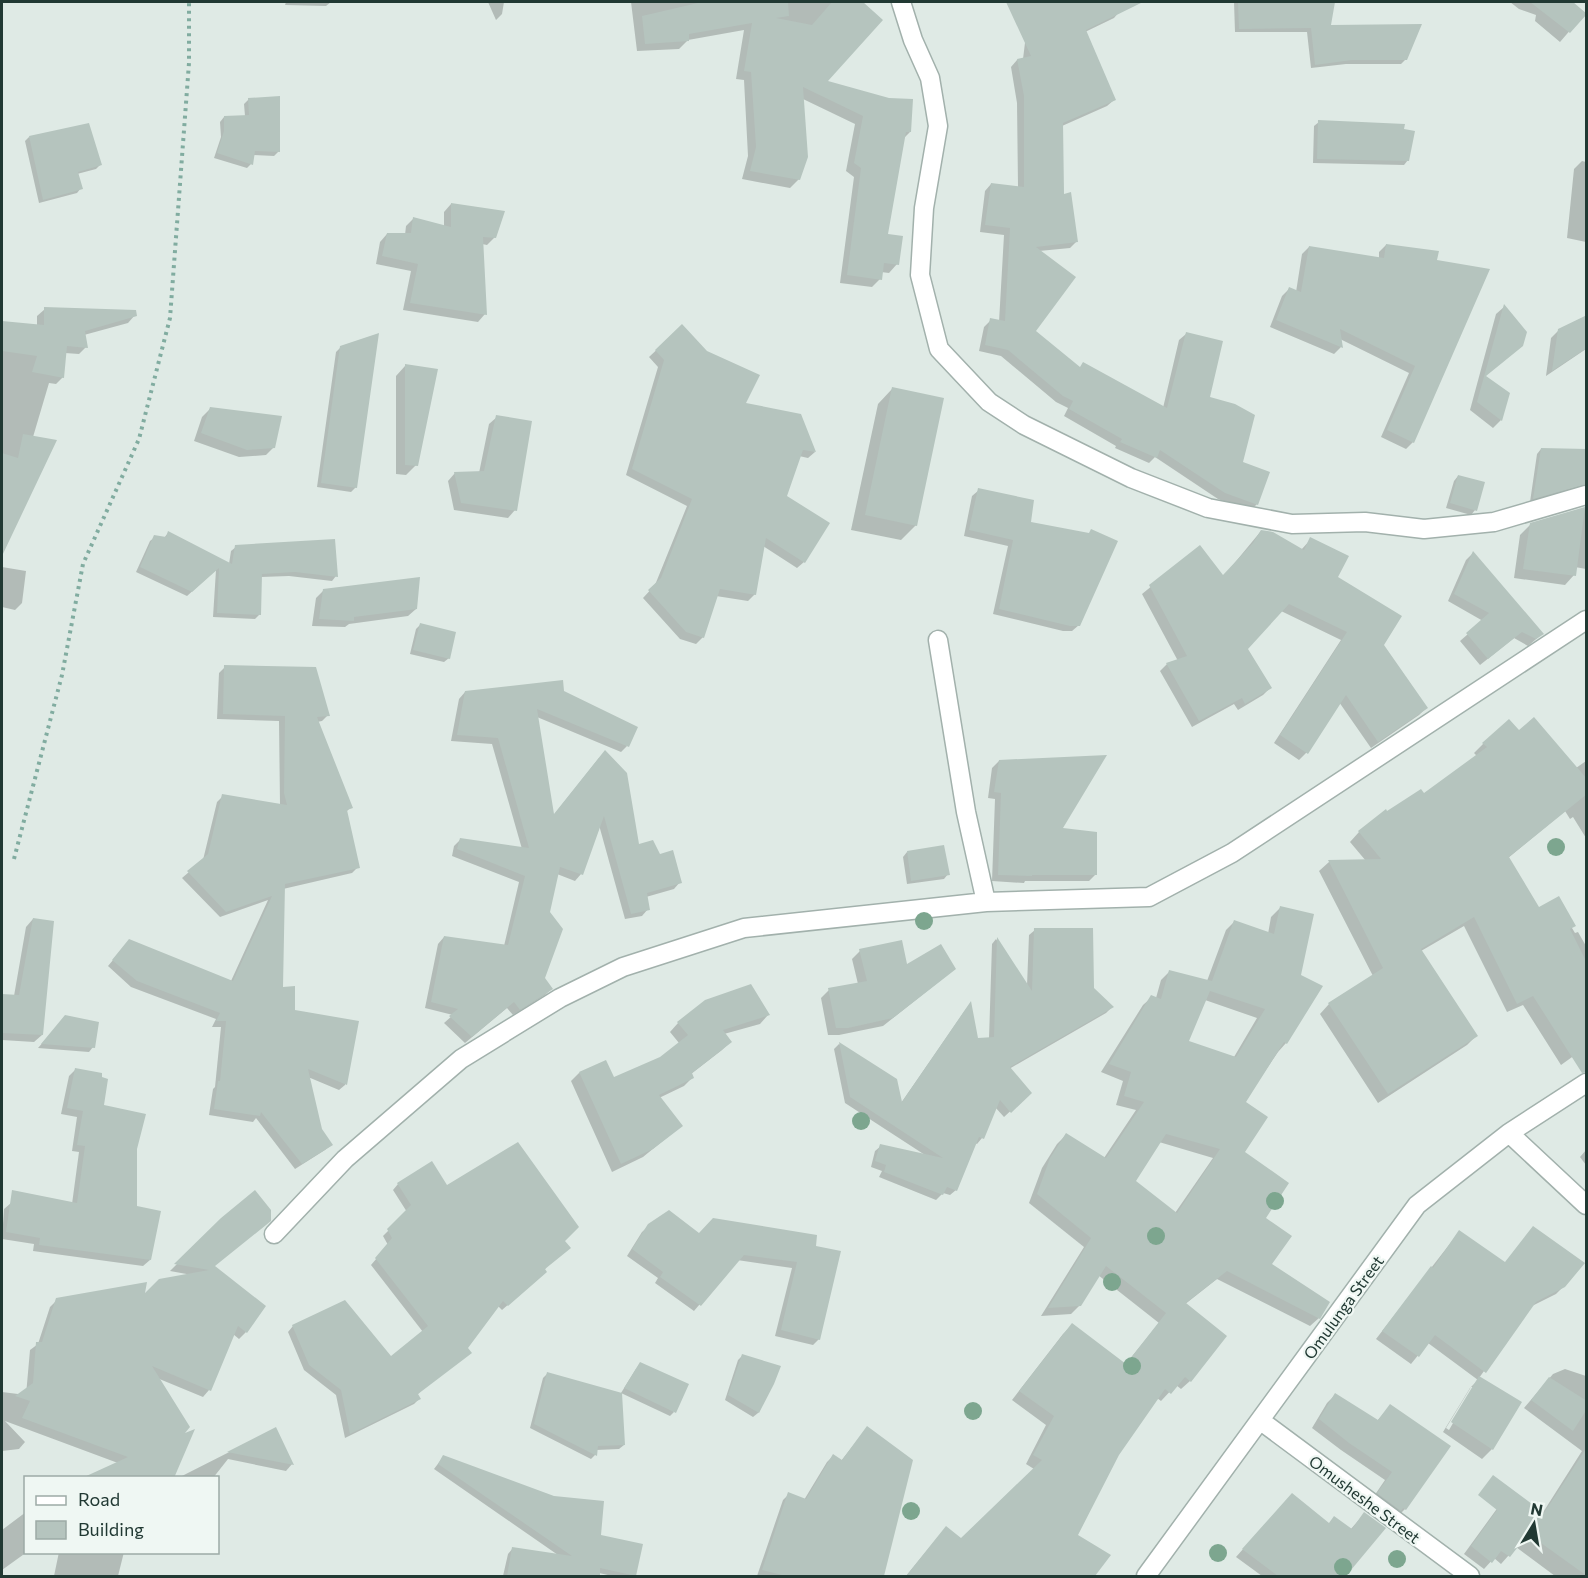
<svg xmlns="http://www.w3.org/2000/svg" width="1588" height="1578" font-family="Commissioner,sans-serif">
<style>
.shadow{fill:#0003;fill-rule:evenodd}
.building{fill:#b5c4be;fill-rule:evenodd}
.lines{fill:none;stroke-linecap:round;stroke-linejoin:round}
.service-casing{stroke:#a2b1ac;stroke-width:21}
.minor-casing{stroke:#a2b1ac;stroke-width:21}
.path{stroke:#81aca0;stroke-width:4;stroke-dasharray:3 4.5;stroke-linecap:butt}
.service{stroke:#fff;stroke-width:18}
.minor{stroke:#fff;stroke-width:18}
.tree{fill:#7da68f}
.labels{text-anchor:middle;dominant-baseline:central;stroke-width:4.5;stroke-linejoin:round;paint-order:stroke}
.street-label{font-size:16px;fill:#213933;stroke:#eff7f3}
</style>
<rect width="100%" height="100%" fill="#dfeae5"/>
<path class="shadow" d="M286,2H331L326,6L285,5Z
M488,2H504L502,14L496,20Z
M631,2H861L881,20L826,82L910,132L904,138L886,235L897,264L889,273L881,272L880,279L872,287L840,283L854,177L846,171L855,124L803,99L799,179L790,188L742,179L748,156L744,80L736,79L744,30L688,40L679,49L637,51Z
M1030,2H1116L1120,11L1114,18L1085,32L1114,100L1107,106L1062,126V195L1077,241L1070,248L1039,251L1034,332L1079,368L1163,408L1179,340L1186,334L1208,398L1241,463L1257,504L1250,511L1218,499L1155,457L1149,463L1115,448L1116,446L1064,416L1068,408L1056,402L1001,356L979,351L984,327L991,320L999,322L1004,235L980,232L985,191L991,184L1018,187L1017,103L1011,67L1017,60L1023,59Z
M1234,2H1333L1329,27L1406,59L1401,64H1346L1311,68L1307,32H1235Z
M1510,2H1571L1585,13L1560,42L1535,21L1536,15L1519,9Z
M249,99L279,151L274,156L253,155L251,164L247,168L214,158L221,137L220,122L224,117L245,116L244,104Z
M1319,122L1408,160L1404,165L1313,163L1314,126Z
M29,137L100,165L96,169L77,174L81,188L77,193L39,203L25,141Z
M1582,161L1586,162V242L1567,238L1574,169Z
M451,204L495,237L487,245L482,244L485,314L478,322L403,310L411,271L376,264L380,242L387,234L405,235L406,226L413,219L444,227V212Z
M1386,245L1437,252L1413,442L1406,449L1381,437L1409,373L1340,339L1341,347L1334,354L1270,327L1282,296L1289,289L1296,292L1302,254L1309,247L1379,258V252Z
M1504,307L1485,377L1501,420L1493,428L1470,410L1496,314Z
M45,309L135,315L128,323L84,335L86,347L79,354L65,353L63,377L56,384L49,383L33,437L55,441L2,553V322L37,326V316Z
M1586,316V349L1546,376L1551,338L1559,330Z
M682,326L744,404L815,452L808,458L799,456L785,496L804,562L797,568L763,546L755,594L748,601L716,596L703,637L696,644L680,639L643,598L655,585L687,506L626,475L658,367L649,357Z
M341,347L356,487L351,492L317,487L336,352Z
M405,366L416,465L406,475L396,474V376Z
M892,389L916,525L901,540L851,530L878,404Z
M210,409L274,447L266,455L239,457L194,441L202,417Z
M497,417L515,510L508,518L454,510L448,481L455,473H479L489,424Z
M1541,449L1586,483L1582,488L1530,502L1537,454Z
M1458,476L1475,510L1471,515L1446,508L1454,481Z
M979,490L1030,523L1079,625L1072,631H1063L993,614L1008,546L964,536L972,496Z
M1586,508V569L1575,567L1574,575L1565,585L1514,578L1520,535L1530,525Z
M1261,531L1301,550L1311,539L1426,708L1419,715L1371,748L1339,702L1306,753L1299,760L1274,743L1341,640L1281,611L1246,649L1270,688L1263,695L1238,710L1234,704L1192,727L1160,671L1167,664L1178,661L1142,594L1200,547L1223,577Z
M168,533L229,564L231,551L236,547L336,576L332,581L289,576L261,577L259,615L255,619L213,617L216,570L187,596L136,572L150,541L155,537L164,538Z
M1473,553L1542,634L1528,646L1514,638L1480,665L1460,641L1483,621L1448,601L1466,560Z
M2,567L26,571L22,603L15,610L2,607Z
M323,591L416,609L408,616L349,624L345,627L312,626L316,598Z
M420,625L449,658L444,662L410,654L416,629Z
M225,667L328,715L322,721L317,722L351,807L346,812L358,867L352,873L283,889L281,988L294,1011L357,1022L345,1085L339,1090L308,1077L320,1130L331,1145L325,1150L295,1169L256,1118L253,1122L209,1115L213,1089L215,1087L221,1027H212L216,1019L131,987L108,966L124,947L231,981L268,900L220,917L182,878L203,860L217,802L223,796L280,805L279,721L217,719L219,673Z
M465,692H562L627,746L621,752L537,717L553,816L599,758L638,846L659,855L680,882L674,889L646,897L648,909L642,916L625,919L599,825L581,874L575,881L557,874L549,912L543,978L551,989L545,995L513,1015L507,1008L465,1043L444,1023L453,1015L425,1008L438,944L444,937L504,946L519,882L452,856L454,846L460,840L522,849L492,744L451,741L459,699Z
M1519,733L1576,768L1586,761V838L1573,817L1570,819L1565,811L1508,858L1539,909L1569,923L1575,933L1578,932L1586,946V1047L1561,1065L1523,1005L1507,1012L1464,926L1421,951L1476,1036L1467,1045L1378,1103L1320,1014L1329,1004L1373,976L1319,871L1329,862L1366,861L1350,842L1359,832L1387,813L1423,796L1477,756L1474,753L1483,744Z
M999,761L1061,829L1096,874L1089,881H1025L1024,883L992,881L995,799L988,798L992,768Z
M907,852L948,874L944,879L907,884L903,857Z
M1280,908L1286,1043L1278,1052L1244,1102L1243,1153L1264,1219L1270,1265L1319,1318L1310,1326L1217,1279L1184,1305L1190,1381L1181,1389L1176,1385L1161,1401L1157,1398L1118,1454L1076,1536L1109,1556L1093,1576H906L938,1537L961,1540L1034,1469L1026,1464L1046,1425L1012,1400L1063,1334L1072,1325L1125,1365L1159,1323L1098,1275L1080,1305L1071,1314L1041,1316L1084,1247L1029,1203L1042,1168L1057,1144L1066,1135L1104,1158L1136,1110L1116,1105L1123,1081L1101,1072L1143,1005L1152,997L1156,998L1161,980L1170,971L1207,981L1226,930L1234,922L1268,934L1271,917ZM1205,1000L1257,1018L1234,1057L1187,1042ZM1159,1142L1213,1158L1175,1213L1134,1181Z
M33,919L42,1035L34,1042L2,1040V996H14L26,927Z
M1035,930L1112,1007L1106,1013L1009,1069L1030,1093L1004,1117L995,1107L982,1138L977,1144L975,1143L956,1190L950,1195L943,1193L936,1200L879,1177L882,1171L871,1167L875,1151L881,1146L925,1155L845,1103L834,1049L839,1044L896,1080L901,1103L966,1009L977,1040L989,1039L992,944L996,939L1027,986L1029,935Z
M860,951L906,967L946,976L883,1026L839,1035H828L821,998L829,990L858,984L852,959Z
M768,1015L760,1024L724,1034L730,1042L722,1050L691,1074L692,1078L684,1086L659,1098L681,1126L643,1157L612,1172L571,1081L579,1073L613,1079L661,1058L679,1043L670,1032L678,1023Z
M61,1022L93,1047L89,1052L38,1048Z
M75,1070L136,1149V1208L150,1260L143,1266L33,1251L34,1244L2,1239L4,1209L11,1203L72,1204L79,1152L72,1151L77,1117L61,1114L69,1076Z
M1586,1150V1165L1580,1157Z
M398,1184L447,1187L563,1241L540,1277L502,1310L498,1306L417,1395L419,1399L414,1404L345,1438L336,1395L304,1370L288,1332L293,1326L390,1358L423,1332L371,1265L388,1245L383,1236L407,1212L393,1190Z
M222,1219L214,1267L246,1332L239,1339L233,1334L209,1390L203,1397L157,1378L180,1436L126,1466L5,1421L25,1442L19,1449L2,1451V1392L26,1395L30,1350L38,1344L50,1307L57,1300L142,1298L192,1275L170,1271Z
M649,1226L693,1237L815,1236L819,1339L813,1345L775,1336L792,1268L737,1260L694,1311L655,1283L658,1278L627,1256L642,1232Z
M1459,1232L1504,1264L1564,1286L1556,1294L1530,1307L1479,1378L1492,1449L1482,1459L1443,1432L1470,1388L1478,1380L1428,1343L1411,1364L1376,1339ZM1471,1387H1474L1449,1430L1446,1428Z
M743,1355L773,1384L758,1413L753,1417L725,1400L738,1360Z
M636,1369L674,1412L670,1416L621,1393Z
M1565,1369L1586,1376V1576H1555L1516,1547L1501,1564L1494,1558L1484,1569L1464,1554L1504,1499L1542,1514L1582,1451L1524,1408L1553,1374Z
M547,1374L624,1445L619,1449L596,1450L595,1455L591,1459L530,1428L543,1378Z
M1335,1395L1377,1421L1390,1406L1405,1509L1397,1517L1370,1502L1385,1480L1341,1450L1312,1428L1327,1403Z
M867,1428L883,1574L881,1576H872L837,1557L834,1576H757L783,1500L789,1494L804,1500L827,1462L833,1456L841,1461Z
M275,1429L292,1464L286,1471L228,1459L213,1478H178Z
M443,1457L600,1536L635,1575L612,1576L582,1569L581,1576H503L508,1554L513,1548L558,1555L434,1469Z
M1284,1503L1328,1524L1350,1530L1364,1514L1384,1528L1344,1576H1262L1236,1557Z
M26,1512L27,1552L2,1570V1530Z
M59,1552H124L118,1576H54Z"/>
<path class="building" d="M702,2H788L789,16L776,18L812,25L832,2H863L883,20L828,81L889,98L913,99L911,132H906L888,234L903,236L899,265L884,263L882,280L847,275L861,168L854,163L863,116L803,87L808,157L800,180L750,171L756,147L751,72L744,71L752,23L689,34V41L645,44L642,16Z
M1006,2H1143L1086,30L1116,100L1063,123L1064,194L1071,192L1078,242L1036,247L1076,277L1036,331L1080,367L1083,362L1167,408L1186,332L1223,341L1210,397L1235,404L1255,415L1243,462L1270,472L1258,505L1225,493L1160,450L1157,458L1120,442L1122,439L1069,409L1073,401L1063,396L1008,350L985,345L990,318L1005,321L1010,228L985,225L991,183L1024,187V96L1017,59L1031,56Z
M1238,2H1335L1331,25L1422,24L1407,60H1352L1315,65L1311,28L1239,29Z
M1530,2H1573L1587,14L1570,33Z
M280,96V152L255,151L253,165L217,153L224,131V116L249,115L248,98Z
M1318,120L1405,124L1404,129L1415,131L1409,161L1317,159Z
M89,123L102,165L78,172L83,189L43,200L29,136Z
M451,203L505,211L496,238L483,237L487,315L410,303L418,264L382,256L387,233H411L413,217L451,227Z
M1386,244L1439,251L1437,260L1490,269L1414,443L1387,430L1415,366L1340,329L1343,348L1276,320L1289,287L1301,292L1309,246L1384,258Z
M1504,304L1527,332L1523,346L1486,376L1510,393L1502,421L1477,402Z
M44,307L136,310L137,316L85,331L88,348L67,346L64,378L32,372L37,356L2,351V321L44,325Z
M1587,315V348L1552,371L1558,329Z
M682,324L707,351L760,375L746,403L801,414L816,452L803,450L787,496L830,523L805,563L766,538L756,595L720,589L704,638L686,632L648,590L661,578L692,499L632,469L664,360L655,350Z
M379,333L357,488L321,483L340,346Z
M405,364L438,369L418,466L405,465Z
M892,387L944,398L917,526L865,515Z
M210,407L282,416L275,448L247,450L201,433Z
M496,415L532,421L517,511L461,503L454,472L484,471Z
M23,434L57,440L2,556V453L18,458Z
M1541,448L1587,449V484L1533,499Z
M1458,475L1485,482L1477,511L1450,503Z
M978,488L1034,500L1031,522L1089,533L1091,529L1118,541L1080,626H1070L999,609L1013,540L969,530Z
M1585,507L1576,576L1523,569L1530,523Z
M1261,530L1273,532L1304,550L1310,537L1349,556L1338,577L1402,616L1384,645L1428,708L1378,742L1346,695L1308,754L1280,735L1347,632L1289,604L1248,649L1272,688L1245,704L1242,698L1199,721L1166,663L1187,656L1149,585L1200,545L1223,575L1253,543Z
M168,531L232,564L235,545L335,539L338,577L295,572L262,574L261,615L217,613L219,568L192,592L140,567L154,535L166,537Z
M1473,551L1544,634L1536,639L1522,632L1488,659L1466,633L1489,613L1454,594Z
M420,577L417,609L354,617V621L319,619L323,589Z
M420,623L456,632L450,659L413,650Z
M224,665L316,667L330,716L317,717L353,808L347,810L360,868L285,884L283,987L295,986V1010L359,1021L347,1085L308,1069L322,1129L333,1145L302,1164L261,1112L260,1116L214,1109L218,1081H220L226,1021H216L220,1013L137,981L112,960L129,939L233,981L272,896L226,912L187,871L208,854L222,794L287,805L284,793L285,716L223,714Z
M563,680L564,691L638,727L629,747L537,709L554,814L605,750L627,773L639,844L653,840L660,854L673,850L682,883L647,893L650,910L631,914L604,816L583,875L560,867L550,912L563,929L545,978L553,989L520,1010L514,1002L472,1037L449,1016L458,1009L431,1002L444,936L508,945L525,876L457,849L460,838L529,848L498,738L457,735L465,691Z
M1534,717L1587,779V794L1509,857L1539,907L1559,896L1576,926L1570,929L1587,963V1072L1582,1073L1533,996L1517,1004L1474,917L1421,949L1478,1036L1388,1094L1328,1003L1383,968L1328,860L1381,859L1358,831L1386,809L1387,811L1421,789L1424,793L1487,747L1482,743L1509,719L1519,730Z
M1107,755L1063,828L1097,832V875H1032V876L998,875L1001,793L994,792L999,760Z
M944,845L950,875L911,881L907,851Z
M1280,906L1314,914L1301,975L1323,986L1287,1044L1284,1042L1246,1102L1268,1117L1245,1152L1289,1183L1266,1218L1292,1236L1272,1264L1330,1302L1320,1319L1227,1271L1186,1303L1227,1336L1191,1382L1185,1377L1171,1394L1165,1389L1119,1455L1078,1535L1111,1555L1095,1576H906L946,1526L961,1538L1042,1460L1033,1455L1054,1416L1019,1391L1072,1323L1126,1364L1166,1313L1106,1266L1081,1306L1048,1308L1091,1238L1037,1194L1050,1158L1066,1133L1106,1158L1144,1102L1124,1096L1131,1072L1109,1064L1151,995L1161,999L1169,970L1212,981L1234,920L1274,934ZM1210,991L1265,1009L1236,1057L1189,1041ZM1166,1134L1220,1149L1177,1213L1136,1181Z
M33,918L54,921L43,1035L2,1033V994L19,995Z
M1034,928H1093L1094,988L1114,1007L1010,1067L1032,1093L1011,1113L1000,1100L984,1139L979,1137L957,1191L947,1187L943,1195L884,1172L886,1165L875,1161L880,1144L943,1158L850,1097L839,1042L897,1079L902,1102L971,1001L978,1038L994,1037L997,937L1032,991Z
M902,940L907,964L941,944L956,969L893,1018L848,1028H836L828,988L867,981L859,949Z
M751,984L770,1015L723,1030L732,1042L692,1073L694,1078L659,1095L683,1126L653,1149L621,1164L579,1072L606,1060L614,1077L660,1057L688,1035L677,1022L705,1000Z
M65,1015L99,1022L95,1048L41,1044Z
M75,1068L102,1073V1077L108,1079L104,1105L146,1114L137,1149V1206L161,1211L151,1260L39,1245L40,1238L6,1232L12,1190L77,1203L85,1146L77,1145L83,1111L67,1108Z
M518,1142L579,1227L565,1241L571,1248L545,1269L547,1272L508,1306L503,1301L468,1348L472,1353L418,1394L421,1399L350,1434L341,1390L309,1365L292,1325L345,1300L391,1356L428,1326L375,1258L392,1238L387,1229L411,1205L397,1183L432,1161L447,1185Z
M255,1190L271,1210V1221L215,1266L266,1306L247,1333L238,1326L211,1391L152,1366L190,1427L185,1433L195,1429L174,1478H82L128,1457L22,1418L30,1401L15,1396L33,1383L36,1342H42L56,1298L147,1282L145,1293L159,1279L209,1270L174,1264L221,1218Z
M669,1210L699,1233L713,1218L817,1235L816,1246L841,1251L820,1340L781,1330L797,1262L744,1255L701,1306L660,1277L663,1272L632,1249L648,1224Z
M1533,1226L1585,1263L1565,1287L1536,1302L1486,1373L1435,1335L1419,1357L1382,1331L1431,1266L1433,1268L1459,1230L1505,1262Z
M742,1354L781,1366L774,1384L759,1413L728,1395Z
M640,1362L689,1384L676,1413L624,1388Z
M547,1372L622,1393L625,1445L598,1446L597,1456L534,1424Z
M1479,1376L1522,1402L1493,1450L1451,1422Z
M1549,1377L1587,1401V1409L1573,1431L1531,1400Z
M1335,1393L1378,1420L1390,1404L1451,1446L1406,1510L1403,1508L1401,1511L1377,1493L1392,1472L1349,1443L1319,1419Z
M867,1426L913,1460L884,1576H786L762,1570L788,1492L806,1499L833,1454L842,1460Z
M276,1427L294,1465L227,1452Z
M1587,1447V1576L1534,1538L1530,1544L1524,1539L1510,1557L1501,1551L1492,1563L1471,1546L1497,1510L1478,1495L1493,1475L1544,1513Z
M443,1455L554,1496L604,1501L601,1535L643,1544L636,1576L600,1568V1576H507L512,1547L572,1556L438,1464Z
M1292,1493L1329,1523L1334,1516L1352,1529L1364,1512L1386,1528L1346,1576H1278L1242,1549Z"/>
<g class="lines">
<defs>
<path id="service" d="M901,2L913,40L930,78L938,126L924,208L920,275L939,349L989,402L1024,425L1131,478L1208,508L1292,524L1365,522L1424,529L1494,522L1586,495
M938,640L966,812L986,902
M274,1234L345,1159L461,1059L560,998L623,967L744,928L986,902L1149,897L1232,853L1586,620"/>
<path id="minor" d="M1509,1133L1586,1205
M1261,1421L1470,1576
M1146,1576L1417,1205L1509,1133L1586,1083"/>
</defs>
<use href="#service" class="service-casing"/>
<use href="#minor" class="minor-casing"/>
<path class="path" d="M14,859L62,675L83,564L139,439L170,318L189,63V2"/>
<use href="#service" class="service"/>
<use href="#minor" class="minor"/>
</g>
<g class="tree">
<circle cx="1556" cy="847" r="9"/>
<circle cx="924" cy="921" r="9"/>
<circle cx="861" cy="1121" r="9"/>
<circle cx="1275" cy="1201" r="9"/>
<circle cx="1156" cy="1236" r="9"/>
<circle cx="1112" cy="1282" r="9"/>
<circle cx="1132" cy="1366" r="9"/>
<circle cx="973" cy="1411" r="9"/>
<circle cx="911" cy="1511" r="9"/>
<circle cx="1218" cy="1553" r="9"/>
<circle cx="1397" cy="1559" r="9"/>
<circle cx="1343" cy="1567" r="9"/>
</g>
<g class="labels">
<g class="street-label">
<text transform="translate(1343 1307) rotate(-54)">Omulunga Street</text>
<text transform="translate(1365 1499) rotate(37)">Omusheshe Street</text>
</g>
</g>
<rect width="1588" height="1578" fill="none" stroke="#213933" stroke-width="6"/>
<rect x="24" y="1476" width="195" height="78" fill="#eff7f3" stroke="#9daba6" stroke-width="1.5"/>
<rect x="36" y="1496" width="30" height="9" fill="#ffffff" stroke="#9daba6" stroke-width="1.5"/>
<text x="78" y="1506" font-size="18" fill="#213933">Road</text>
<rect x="36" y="1521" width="30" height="18" fill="#b5c4be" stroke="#9daba6" stroke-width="1.5"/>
<text x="78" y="1536" font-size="18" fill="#213933">Building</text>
<g transform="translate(1534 1524) rotate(11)" stroke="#eff7f3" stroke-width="4.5" paint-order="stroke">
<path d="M0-4.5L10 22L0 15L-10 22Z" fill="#213933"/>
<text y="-9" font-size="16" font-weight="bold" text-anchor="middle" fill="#213933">N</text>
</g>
</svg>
